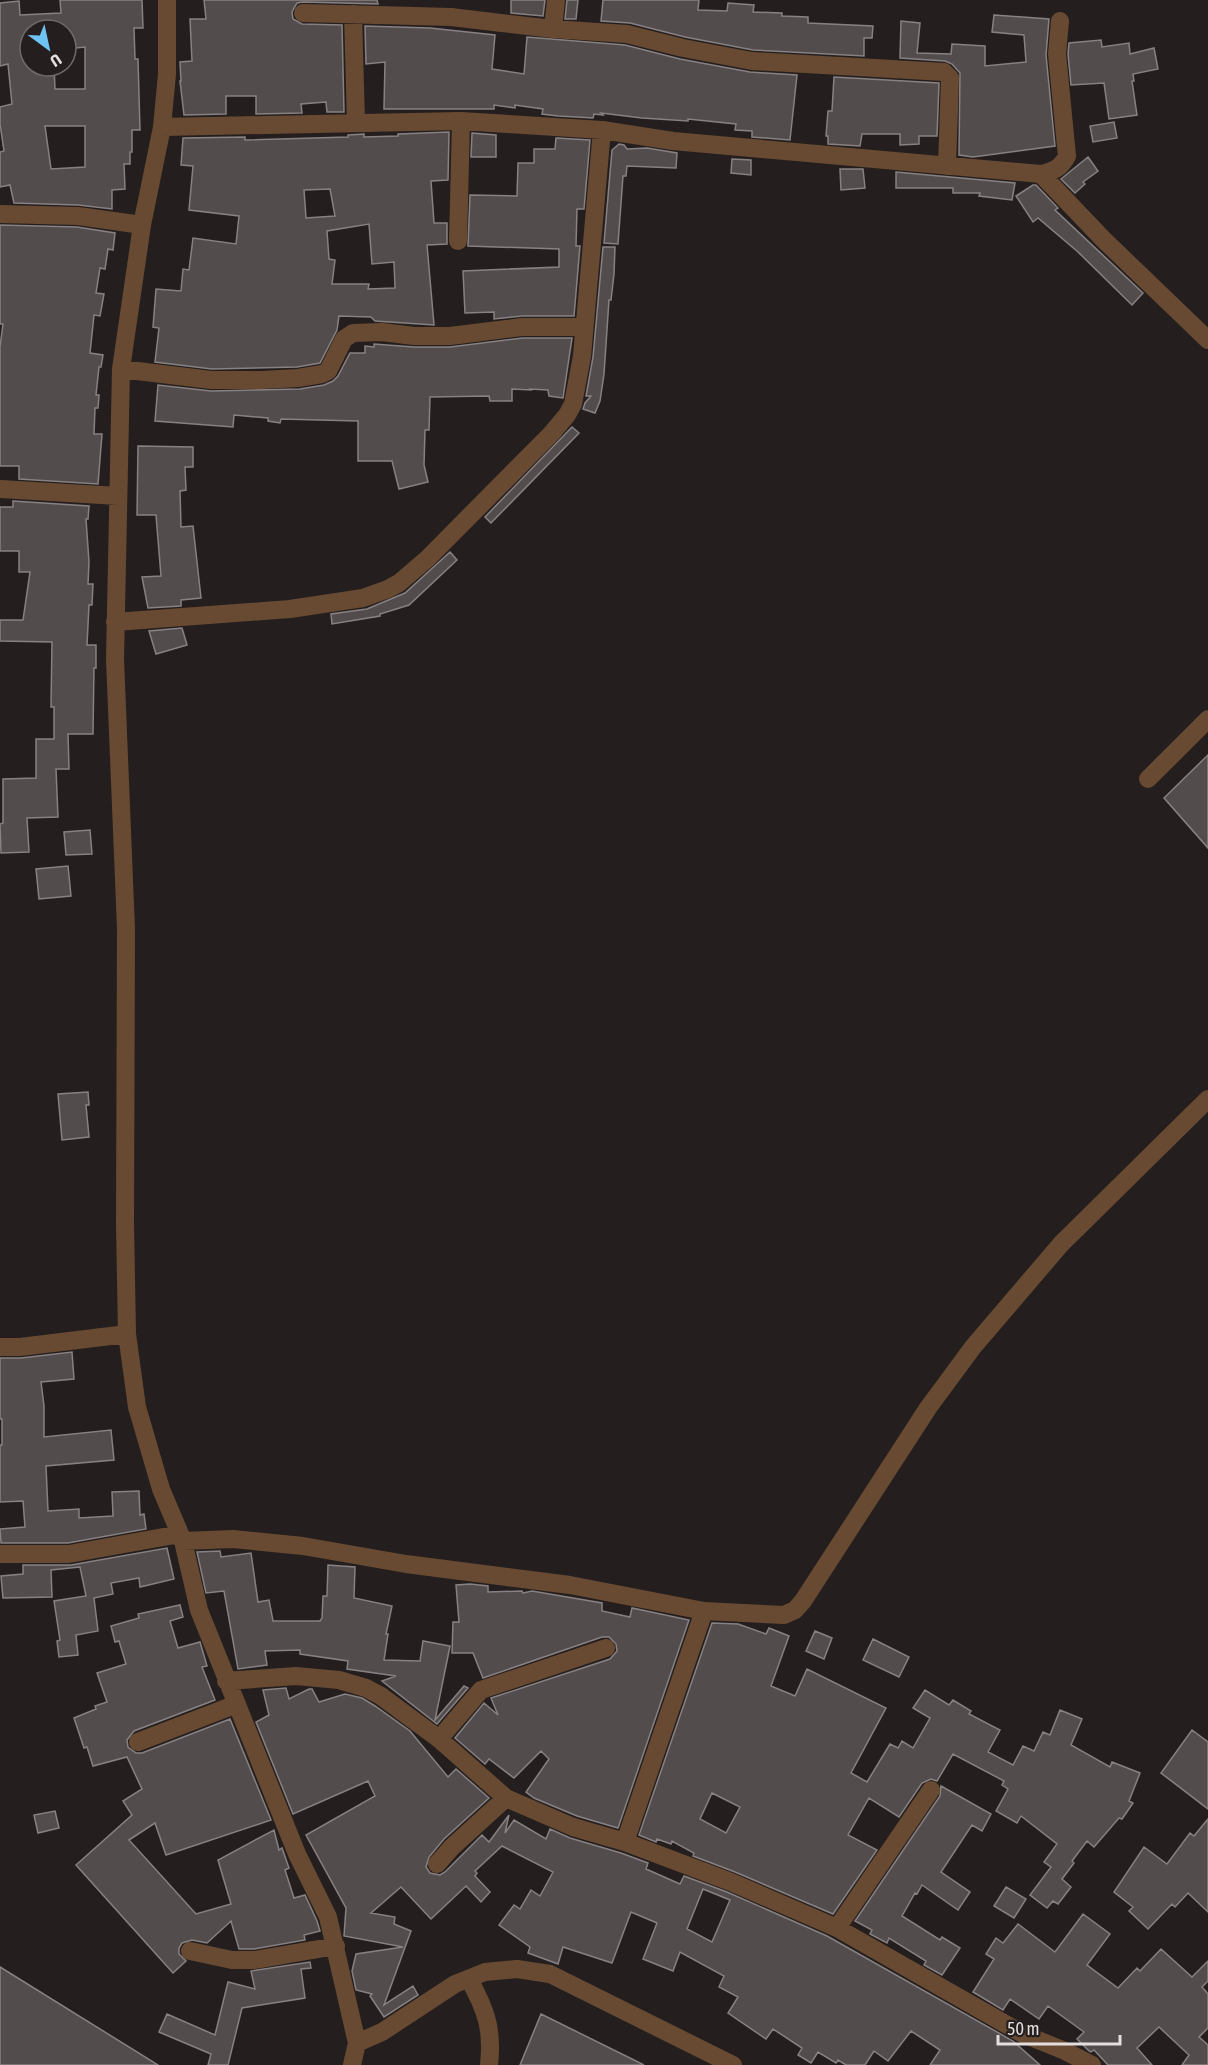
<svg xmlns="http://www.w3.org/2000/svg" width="1208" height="2065" font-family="'Asap Condensed',sans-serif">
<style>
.building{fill:#524c4d;stroke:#888183;stroke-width:1.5;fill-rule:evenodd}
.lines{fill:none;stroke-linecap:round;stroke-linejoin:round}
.minor{stroke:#684a32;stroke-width:18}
</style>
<rect width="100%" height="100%" fill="#241f1e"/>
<path class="building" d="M60,0H142L143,28H134L135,59H138L140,130H132V152H130V164H124L125,189L112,190V209L78,205L14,203L10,185L0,187V152L4,151L0,124V107L12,104L8,64L0,66V3L19,1L20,15L61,13ZM30,30H66V49L85,47V89H55L54,66H30ZM45,126H85V167L51,169Z
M204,0H377L378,4L303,2L297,3L292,12L293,19L302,24L342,25L344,112H327L326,102L301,104L302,113L256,114V96H226V114L184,115L180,81H181L180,62L192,61L190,19H206Z
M511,0H545L543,16L511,13Z
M567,0H578L576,19H565Z
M603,0H699L698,10L727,11L728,3L754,5L753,12L782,13V16L808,17V23L873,26L872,38H864V56L753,50L685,37L630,23L601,21Z
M994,15L1049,19L1046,55L1055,146L973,157L959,155L960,73L952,64L945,61L900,58L901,21L920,23L917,53L951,54L952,44L985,46V66L1026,62L1024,35L992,32Z
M365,26L430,28L495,35L492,69L524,74L527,37L625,45L680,59L750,72L797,75L790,140L752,137V131L735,130L736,124L688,119V121L642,118L601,113L603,115L594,114L593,118L558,116L542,114L543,109L515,105V108L494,105V109H384L385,62L366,64Z
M1101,40L1102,47L1129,43L1130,54L1154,48L1158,69L1133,74L1134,81H1132L1137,115L1109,119L1104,83L1071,85L1068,54L1069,43Z
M834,77L939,83L937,136H919V144L900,145V134H862L860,146L828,144V136H826L828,111H832Z
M1114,122L1117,138L1093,142L1090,126Z
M449,132L448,180L431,181L434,223H447V244L427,245L434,325L375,321L371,317L339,316L337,330L320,363L297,367L212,369L155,362L159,328L153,327L156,289L181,291L183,269L189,270L193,238L236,244L239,216L189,210L193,166L181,165L183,138L245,137V140L348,137V135L364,134V137L398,136V134ZM330,189L335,216L306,218L304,190ZM369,224L372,264L394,262L395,288L368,289L369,284H332L335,260L329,259L327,231Z
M472,133L496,135V157H471Z
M556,138L590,140L584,209H577L576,246H580L574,316H522L494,319V312L465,313L463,271L559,267V249L468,246L470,195L517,196L518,163H534V149H555Z
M619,144L624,145L627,149L647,148L677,153L676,168L627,166L626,176H623L618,244L604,243L612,150Z
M1088,157L1098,171L1083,182L1085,184L1075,193L1061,179Z
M732,159L751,160V175L731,173Z
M840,169H863L865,188L841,190Z
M896,172L1015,183L1012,200L979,196L980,193H953V188H896Z
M1033,185H1036L1058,208L1055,210L1143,293L1132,305L1078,252L1038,218L1033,222L1016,196Z
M0,225L77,227L115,233L113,250L108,249L105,269L100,268L96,293L104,294L100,316L94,315L90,353L103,355L101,367H99L96,395H99L98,408H95L94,434H102L98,484L19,479V466H0V347L3,324H0Z
M603,247H615L614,274L611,300H609L604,374L600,401L595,413L583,409L585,403L591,396H586L593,357Z
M523,338H572L563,398L549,396L548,390L530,389L531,390L512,389V401H490L489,396L430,397L429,430H425L424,465L428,482L399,489L392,461H358V421L281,419L280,423L268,421V418L234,415L233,427L155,421L158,385L211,391L300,389L324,385L333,381L338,376L350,353H365V346L374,347V344L414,347H450Z
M572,427L579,433L491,523L485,517Z
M138,446L193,447V467H185L186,490L180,491L181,527L193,526L201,598L181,600V606L148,608L142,577L161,576L156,515H137Z
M13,501L89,506L88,519H86L89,562L88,584H93L92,605H89L87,645H96V668H94L93,734H68L69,769H56L58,817L27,818L29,852L1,853L0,824L3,823V779L36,778V739H54V707H51L52,642L0,641V620H23L30,572H19V551H0V507H13Z
M450,552L457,560L409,605L380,614V616L332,624L331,614L367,609L405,593Z
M182,628L187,645L156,654L149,631Z
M1208,755V848L1164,798Z
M90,830L92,854L66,855L64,832Z
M68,866L71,896L39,899L36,869Z
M88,1092L89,1105H86L89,1137L62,1140L58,1094Z
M72,1352L74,1379L41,1382L44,1406V1437L111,1430L114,1460L46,1466L48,1511L79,1509V1518L113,1516L112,1492L139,1491L140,1515L144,1514L146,1529L68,1543H1L0,1529L25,1527L23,1501L0,1502V1445H2V1419H0V1358H21Z
M167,1548L174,1579L140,1587L139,1578L111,1583L113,1594L94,1598L98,1631L76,1635L78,1655L59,1657L57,1641L60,1640L54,1601L86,1596L80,1567L51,1570L52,1597L3,1598L1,1576L23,1574V1565H71Z
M220,1551L221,1557L251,1553L258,1602L269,1600L273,1621H320L322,1618L323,1596H327L328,1565L355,1567L354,1598L392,1606L386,1634H388L384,1660L420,1661L423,1641L450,1646L435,1720L464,1686L468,1688L437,1724L382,1681L396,1676L347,1669L348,1661L300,1654V1650L265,1651L267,1665L238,1669L224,1591L206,1593L197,1552Z
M470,1584L488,1586V1592L522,1591L523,1593L532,1591L602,1603V1611L630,1617L632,1608L689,1620L618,1828L577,1816L534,1798L526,1792L549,1759L541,1751L514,1778L489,1759L485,1764L455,1738L484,1703L498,1715L491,1698L610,1659L617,1651L616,1644L609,1637H602L483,1678L473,1653H452L453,1622H459L456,1585Z
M180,1605L183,1617L170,1621L178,1648L200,1642L207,1666L202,1667L215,1700L134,1731L127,1740L128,1747L136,1753H142L230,1719L271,1820L166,1855L155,1823L129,1840L196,1914L231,1904L218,1860L274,1830L279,1850L282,1848L289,1868L285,1870L294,1898L305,1895L317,1921L320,1931L304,1935L305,1940L254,1949H239L231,1921L207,1943L192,1940L182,1943L179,1948V1954L186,1961L173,1973L76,1865L132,1815L123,1801L142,1789L127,1757L93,1766L87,1747L84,1748L74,1718L96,1709L95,1706L107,1702L97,1673L126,1664L119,1641L115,1642L111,1626L139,1618L138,1614Z
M712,1623L738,1624L766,1634L769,1628L789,1636L771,1686L795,1696L807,1669L886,1708L851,1773L867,1782L890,1744L898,1748L902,1741L913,1748L930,1718L913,1708L925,1690L949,1705L953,1700L971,1711L969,1714L1000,1730L988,1752L1013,1765L1023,1746L1034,1751L1043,1732L1050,1735L1060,1710L1082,1719L1071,1745L1110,1767L1112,1762L1140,1773L1129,1801L1133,1803L1122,1819L1119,1818L1094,1847L1087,1841L1072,1861L1074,1863L1062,1879L1071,1887L1058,1904L1053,1901L1047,1908L1030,1895L1051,1867L1044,1862L1057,1844L1021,1816L1017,1823L996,1811L1008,1789L1002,1785L1004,1781L953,1754L937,1781L931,1779L922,1783L899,1817L869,1798L848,1835L877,1850L833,1914L735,1872L693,1856L694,1853L672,1841L671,1844L657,1839L656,1842L639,1835ZM712,1793L740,1807L726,1833L700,1819Z
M815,1631L832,1638L824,1659L806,1651Z
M873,1639L909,1657L899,1677L863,1660Z
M286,1688L289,1699L309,1689H312L319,1702L345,1694L362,1698L375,1706L410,1731L448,1777L456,1769L489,1798L444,1839L429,1857L426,1867L430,1873L440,1875L445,1872L482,1835L489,1842L509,1815L505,1833L514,1820L546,1839L550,1829L570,1838L621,1853L648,1863L646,1869L680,1884L684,1876L727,1892L827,1936L1013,2041L1040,2065H930L940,2050L911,2031L888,2061L874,2051L865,2065H846L838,2060L836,2063L818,2052L811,2063L798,2055L802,2048L773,2029L766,2039L728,2013L738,1997L719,1987L724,1976L680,1952L673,1971L643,1959L657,1923L631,1912L612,1963L563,1947L558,1964L528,1953L530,1947L499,1925L514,1905L520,1909L531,1890L540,1896L553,1872L502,1846L475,1871L477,1873L475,1876L490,1892L481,1902L466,1886L431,1919L401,1887L371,1913L395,1917L394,1924L411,1931L384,2005L413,1986L418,1995L384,2017L370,1996L372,1994L356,1990L352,1971L356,1954L403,1947L344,1936L346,1908L306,1835L375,1796L368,1781L293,1814L256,1722L269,1715L263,1690ZM703,1889L730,1900L712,1942L687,1929Z
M1192,1730L1208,1742V1809L1161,1773Z
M941,1786L991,1814L982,1831L972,1825L941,1872L970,1892L958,1910L922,1885L917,1894L915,1893L902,1916L940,1940L942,1937L960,1948L942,1975L924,1965L926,1961L889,1938L887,1943L870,1934L872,1930L855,1921L940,1796Z
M55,1811L59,1828L38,1833L34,1815Z
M1208,1819V1912L1188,1893L1175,1907L1172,1904L1148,1929L1129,1911L1133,1907L1114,1892L1144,1847L1167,1864L1190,1833L1194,1836Z
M1006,1887L1026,1899L1014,1918L994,1906Z
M1083,1914L1110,1934L1087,1965L1118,1988L1137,1968L1140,1971L1161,1949L1192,1977L1208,1961V1981L1202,1987L1208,1994V2028L1199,2037L1208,2045V2065H1182L1189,2055L1159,2027L1137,2048L1152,2065H1108L1094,2050L1091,2052L1089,2051L1077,2039L1084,2032L1048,2006L1039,2019L1010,1999L1003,2010L973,1992L994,1959L986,1954L996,1938L1003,1943L1018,1924L1055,1952Z
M310,1962L311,1968L301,1969L305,1998L242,2008L228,2065H208L211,2054L159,2032L167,2014L215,2035L228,1982L255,1989L251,1971Z
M0,1967L158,2065H0Z
M541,2014L644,2065H520Z"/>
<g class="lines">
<path class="minor" d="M167,0V74L162,127L142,225L121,369L115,659L126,929L125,1224L127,1334L137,1407L161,1489L183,1541L199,1610L297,1854L328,1917L357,2043L352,2065
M303,13L451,17L553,29L627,34L683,48L752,61L944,72L950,78L947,166
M353,14L356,123
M553,29L556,0
M162,127L461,121L602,130L673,141L1041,174C1054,171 1061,168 1067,156L1057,54L1060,21
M1041,174L1103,239L1208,340
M0,214L78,216L142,225
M458,241L461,121
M121,369L211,380H262L298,378L322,374L328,371L344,339L353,333L382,332L414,336H450L522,327H584
M0,489L118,496
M115,622L290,609L363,598L388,589L399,583L427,559L551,434L567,415L573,404L582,356L602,130
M1148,779L1208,719
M0,1347H20L127,1334
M183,1541L233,1539L303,1546L406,1564L570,1585L704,1611L784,1615L795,1610L803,1601L928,1408L973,1347L1061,1244L1208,1099
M0,1554H69L180,1534
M226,1681L296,1676L339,1680L366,1688L381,1696L439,1739L506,1798L573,1827L625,1842L731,1882L837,1928L1023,2034L1065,2051L1092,2065
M439,1739L481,1690L606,1648
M138,1742L237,1704
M625,1842L704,1611
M437,1864L452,1847L506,1798
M837,1928L931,1790
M190,1951L232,1960H255L336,1946
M469,1979C486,2010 493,2029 489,2065
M357,2043L382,2032L455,1984L485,1972L517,1969L550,1974L733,2065"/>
</g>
<g transform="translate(48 48) rotate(147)"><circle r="28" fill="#241f1e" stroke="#706c6b" stroke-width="1.5"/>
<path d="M0-4.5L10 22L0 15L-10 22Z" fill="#6fc2f4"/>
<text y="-9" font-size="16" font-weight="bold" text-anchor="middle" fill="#e3dfde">U</text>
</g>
<path d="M998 2035v9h122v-9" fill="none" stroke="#e3dfde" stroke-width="3"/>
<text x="1007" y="2035" font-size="18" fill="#e3dfde" stroke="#241f1e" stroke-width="4.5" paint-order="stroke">50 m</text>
</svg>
